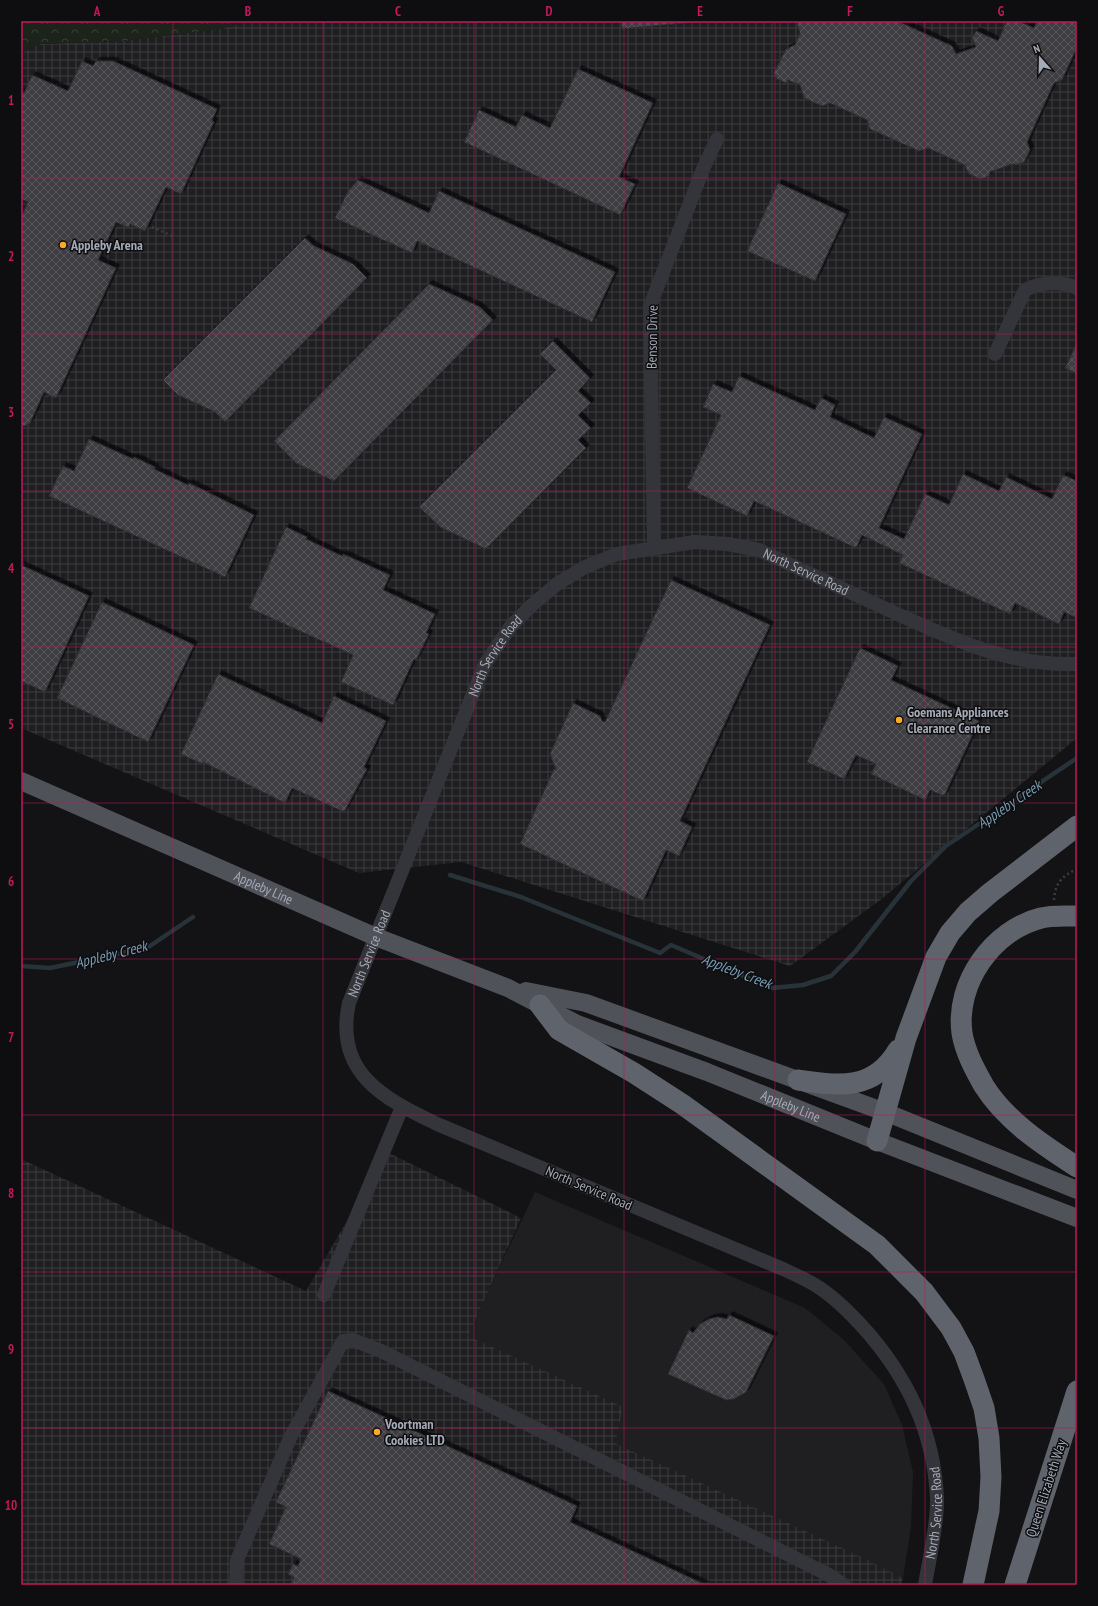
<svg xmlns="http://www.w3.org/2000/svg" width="1098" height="1606" font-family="'PT Sans Narrow',sans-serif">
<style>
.built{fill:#1f1f22}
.industrial{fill:url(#industrial-grid)}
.forest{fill:url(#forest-crowns)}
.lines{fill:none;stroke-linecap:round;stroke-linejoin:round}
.stream{stroke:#283239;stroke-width:4.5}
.building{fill:url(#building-cross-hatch);stroke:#2d2d31;filter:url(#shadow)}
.path{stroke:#3a3c41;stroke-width:2.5;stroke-dasharray:2 3;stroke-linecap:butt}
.minor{stroke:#34353a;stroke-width:14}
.major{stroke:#4f5259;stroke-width:18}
.highway{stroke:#5f636b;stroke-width:21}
.grid{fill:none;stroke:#c2185b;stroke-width:1;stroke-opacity:0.55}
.poi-dot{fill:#fca924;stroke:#0e0e10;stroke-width:1.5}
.labels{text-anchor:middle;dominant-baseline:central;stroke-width:3;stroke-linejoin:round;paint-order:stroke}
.poi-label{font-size:14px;font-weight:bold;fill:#a4aab6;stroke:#0e0e10;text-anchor:start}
.street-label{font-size:14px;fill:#a4aab6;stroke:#0e0e10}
.water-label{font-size:15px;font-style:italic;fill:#789bb3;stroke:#0e0e10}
.neatline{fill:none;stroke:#c2185b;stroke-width:1.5}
.grid-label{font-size:13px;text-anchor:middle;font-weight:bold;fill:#c2185b}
</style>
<defs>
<pattern id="industrial-grid" width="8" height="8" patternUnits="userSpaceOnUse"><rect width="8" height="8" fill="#1f1f22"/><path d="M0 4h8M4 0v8" fill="none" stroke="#3d3d40"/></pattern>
<pattern id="forest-crowns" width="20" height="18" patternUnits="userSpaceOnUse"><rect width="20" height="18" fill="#1b231b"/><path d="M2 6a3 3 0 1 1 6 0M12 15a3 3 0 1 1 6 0" fill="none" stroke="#39403a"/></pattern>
<pattern id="building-cross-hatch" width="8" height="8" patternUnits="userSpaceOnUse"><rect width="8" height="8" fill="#3d3e42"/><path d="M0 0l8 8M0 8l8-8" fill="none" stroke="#56575b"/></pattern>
<filter id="shadow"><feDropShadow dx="3.5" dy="-3.5" stdDeviation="0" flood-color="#0009"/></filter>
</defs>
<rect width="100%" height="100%" fill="#131315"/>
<path class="built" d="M535,1192L805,1308L844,1340L884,1384L902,1425L913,1472L911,1527L903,1578L615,1443L467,1336Z"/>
<path class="industrial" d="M252,21H1077V738L879,901L790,966L461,862L359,873L21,728V53L40,44L124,41L221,29Z
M387,1152L521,1218L468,1336L623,1407L615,1443L859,1556L903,1578L901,1585H21V1159L306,1291Z"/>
<path class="forest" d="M21,21H252L221,29L124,41L40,44L21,53Z"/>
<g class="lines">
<path class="stream" d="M450,875L521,897L660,953L671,945L772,988L803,985L831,976L855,952L911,881L946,846L1077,758
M21,966L50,968L147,948L193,917"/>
</g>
<path class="building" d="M621,21H704L622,29Z
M798,21H897L952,46L956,54L976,47L972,38L976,31L998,41L1007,21H1018L1034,28L1037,21H1077V47L1062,80L1054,83L1027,142L1030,150L1024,162L1016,165L1012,164L990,172L989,176L980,179L968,173L965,165L928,148L919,151L870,129L867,120L830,103L822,106L804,98L800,85L788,80L786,83L777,79L774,73L786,49L795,45L800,33L797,24Z
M82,61L93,66L96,61H113L217,109L212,120L214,122L181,194L166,187L145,231L130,224L129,228L116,222L98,260L116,268L56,398L44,392L30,423L25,426L21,425V217L28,202L21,199V92L24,93L32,75L68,91Z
M578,69L653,103L619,177L635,184L620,215L464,142L479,110L516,127L522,115L550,128Z
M358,180L429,213L439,191L615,272L592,322L417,241L412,253L335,218L348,191Z
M778,183L846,214L815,281L747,251Z
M305,238L314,246L353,264L367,278L225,422L215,412L178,395L163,380Z
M429,284L480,307L493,320L334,481L296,463L274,441Z
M553,341L590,378L578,391L591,403L578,415L591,428L578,440L586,448L486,549L440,527L419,507L556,370L540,354Z
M1077,343V374L1065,368Z
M739,376L815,410L821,398L835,405L830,417L874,438L884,417L922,434L879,528L904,539L925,494L949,505L963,474L999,491L1006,477L1052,499L1063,475L1077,481V618L1064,612L1059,624L1015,603L1010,614L899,563L903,555L862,535L856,548L754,501L747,516L687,488L721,415L703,407L713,384L732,392Z
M89,439L133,459L134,457L155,467L154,469L188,485L189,483L254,515L225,577L49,496L63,466L74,471Z
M286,527L307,537L306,539L342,556L343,554L390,575L383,590L435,614L426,633L429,634L416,660L414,659L393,705L341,682L353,655L249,608Z
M21,565L89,596L45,692L21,681Z
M671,580L770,625L680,821L692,827L679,856L666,850L643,901L520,844L554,769L556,770L550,754L573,703L600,716L602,721L605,722Z
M102,602L194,645L148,742L57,698Z
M860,648L898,666L891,680L979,721L944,796L930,790L925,800L871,774L876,764L856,755L844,779L807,762Z
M218,674L322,723L334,696L386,721L364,767L367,769L344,812L292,788L285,803L203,762L202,764L181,754Z
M729,1315L774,1336L746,1392L734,1399L726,1400L668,1374L689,1330L693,1333L700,1324L709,1319L718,1317L727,1319Z
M328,1391L577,1506L570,1522L706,1585H291L294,1577L288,1574L293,1564L298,1566L301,1559L269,1544L286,1507L276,1502Z"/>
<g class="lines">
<path class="path" d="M152,227L172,236
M1054,900C1055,883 1062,876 1077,869"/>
<g class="minor">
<path d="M995,354L1025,290C1040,282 1061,281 1077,288"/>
<path d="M654,547L650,306L703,169L717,139"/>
<path d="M324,1295L402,1107"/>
<path d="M236,1585L237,1560L291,1436L343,1341L353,1340L381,1351L829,1575L844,1585"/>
<path id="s1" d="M925,1585C929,1560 938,1523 937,1498C934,1430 906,1374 861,1325C848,1311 832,1295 815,1285C805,1279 794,1274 783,1269L437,1124C382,1098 334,1072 349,1003L485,664L511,626L532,605L557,584L585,567L617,554L695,542L727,544L759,550C805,571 849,592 895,613C955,640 1009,666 1077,664"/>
</g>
<g class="major">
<path id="s2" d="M21,781L376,937L508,988L577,1024L707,1072L877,1141L1077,1218"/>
<path d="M526,991L586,1003L885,1112L1077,1190"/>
</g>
<path class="highway" d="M1077,916C1065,916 1052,915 1041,918C993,930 955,983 962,1033C965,1052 975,1070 984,1086C1006,1121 1043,1145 1077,1167
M540,1005L559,1030L634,1073L682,1104L877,1245L924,1292L951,1328L964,1352L974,1379L984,1408L989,1438L991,1477L989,1511L973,1585
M798,1080C840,1086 874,1091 898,1050
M877,1141L906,1038L936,957L950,933L968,912L990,893L1077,826
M1015,1585L1077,1391"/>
</g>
<path class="grid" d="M173,21V1585M323,21V1585M474,21V1585M624,21V1585M775,21V1585M925,21V1585M21,178H1077M21,334H1077M21,491H1077M21,647H1077M21,803H1077M21,959H1077M21,1115H1077M21,1272H1077M21,1428H1077"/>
<g class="poi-dot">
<circle cx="63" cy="245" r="4"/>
<circle cx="899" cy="720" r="4"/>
<circle cx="377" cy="1432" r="4"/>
</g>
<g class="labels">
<g class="poi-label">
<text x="71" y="245">Appleby Arena</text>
<text x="907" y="712">Goemans Appliances<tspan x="907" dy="16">Clearance Centre</tspan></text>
<text x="385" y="1424">Voortman<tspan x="385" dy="16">Cookies LTD</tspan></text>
</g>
<g class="street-label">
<text transform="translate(652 337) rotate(-89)">Benson Drive</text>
<text stroke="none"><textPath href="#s1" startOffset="1655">North Service Road</textPath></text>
<text stroke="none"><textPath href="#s1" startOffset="1296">North Service Road</textPath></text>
<text stroke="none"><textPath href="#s2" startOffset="265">Appleby Line</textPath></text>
<text stroke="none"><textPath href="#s1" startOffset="972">North Service Road</textPath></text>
<text stroke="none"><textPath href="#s2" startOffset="836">Appleby Line</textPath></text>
<text transform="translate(589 1188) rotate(23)">North Service Road</text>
<text transform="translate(1046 1488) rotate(-72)">Queen Elizabeth Way</text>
<text stroke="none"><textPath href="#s1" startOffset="73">North Service Road</textPath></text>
</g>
<g class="water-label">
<text transform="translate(1009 804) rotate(-34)">Appleby Creek</text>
<text transform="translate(111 954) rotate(-14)">Appleby Creek</text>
<text transform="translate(737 971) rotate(21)">Appleby Creek</text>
</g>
</g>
<rect width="1098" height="1606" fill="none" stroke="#0e0e10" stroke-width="44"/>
<g transform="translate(1040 58) rotate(340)" stroke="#0e0e10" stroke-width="3" paint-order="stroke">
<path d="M0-3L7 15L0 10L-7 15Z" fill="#a4aab6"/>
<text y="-6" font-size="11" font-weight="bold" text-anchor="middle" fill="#a4aab6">N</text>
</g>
<rect x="22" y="22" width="1054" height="1562" class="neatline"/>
<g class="grid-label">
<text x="97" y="16">A</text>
<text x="248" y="16">B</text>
<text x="398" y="16">C</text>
<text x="549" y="16">D</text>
<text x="700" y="16">E</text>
<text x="850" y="16">F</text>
<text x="1001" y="16">G</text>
<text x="11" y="105">1</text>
<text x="11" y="261">2</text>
<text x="11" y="417">3</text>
<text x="11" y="573">4</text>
<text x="11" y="729">5</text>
<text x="11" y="886">6</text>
<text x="11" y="1042">7</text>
<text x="11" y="1198">8</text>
<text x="11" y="1354">9</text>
<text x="11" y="1510">10</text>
</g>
</svg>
